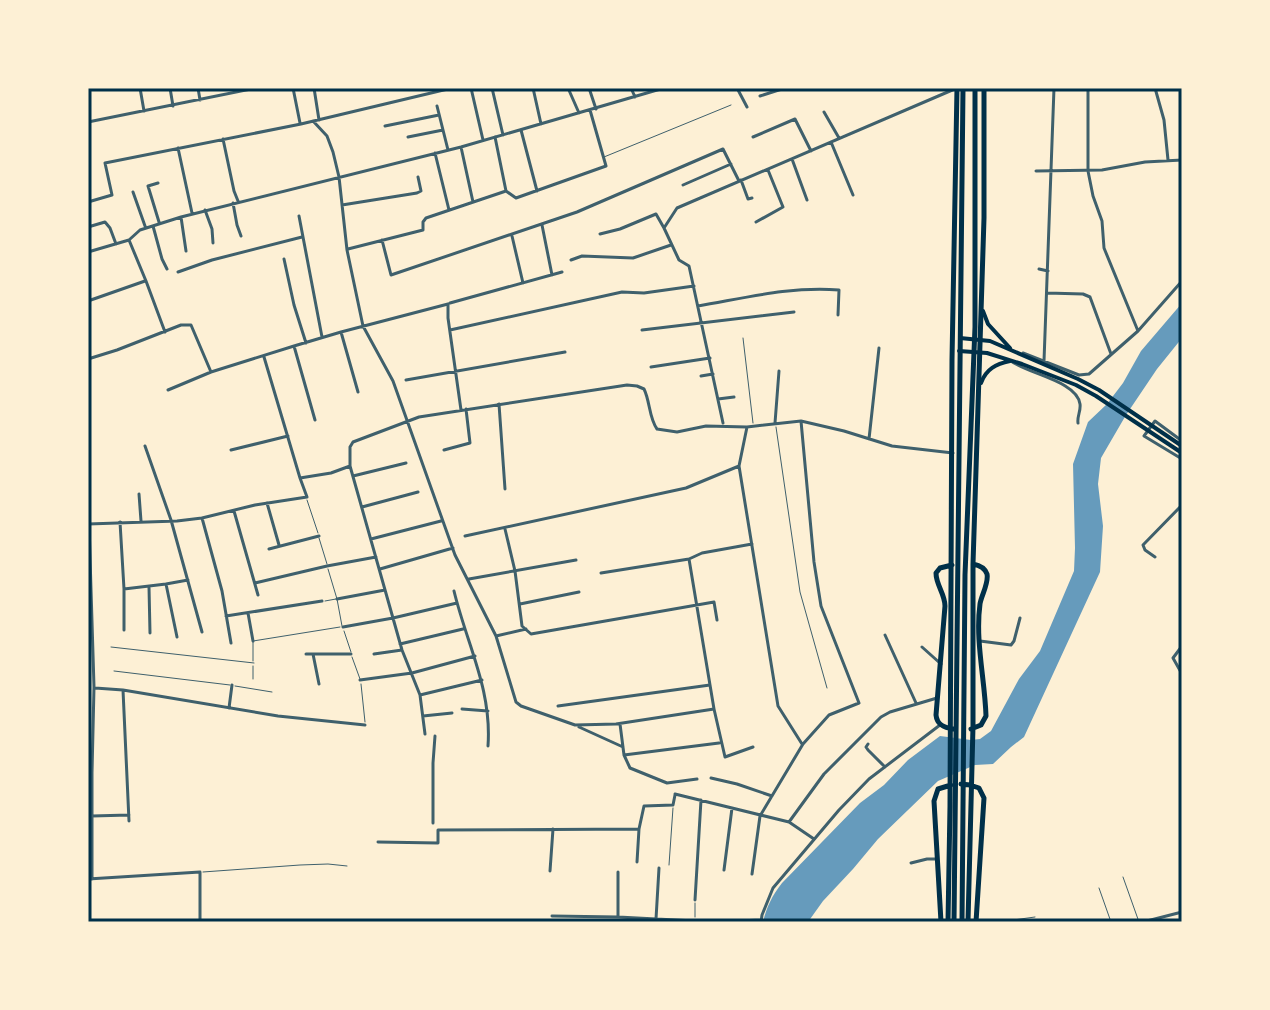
<svg xmlns="http://www.w3.org/2000/svg" width="1270" height="1010" font-family="Signika,sans-serif">
<style>
.water{fill:#669bbc}
.lines{fill:none;stroke-linecap:round;stroke-linejoin:round}
.service{stroke:#3f606c;stroke-width:1}
.minor{stroke:#3f606c;stroke-width:3}
.secondary{stroke:#003049;stroke-width:4}
.trunk{stroke:#003049;stroke-width:5}
.neatline{fill:none;stroke:#003049;stroke-width:3}
</style>
<rect width="100%" height="100%" fill="#fdf0d5"/>
<path class="water" d="M1182,303V338L1157,369L1126,415L1101,458L1098,484L1103,526L1100,572L1024,737L1011,747L993,764L975,765L938,781L878,839L853,869L823,901L808,922H763C767,906 772,896 782,883L860,803L884,785L908,760L940,736L971,740L980,739L991,731L1019,679L1040,651L1074,571L1075,548L1073,464L1088,422L1107,404L1123,383L1141,351Z"/>
<g class="lines">
<path class="service" d="M604,157L731,105
M743,338L753,423
M776,427L800,592L827,688
M307,500L318,533
M319,538L327,564
M328,569L337,599L342,626
M325,601L336,599
M344,631L351,652
M111,647L254,663
M352,657L360,679
M253,661V641L340,627
M114,671L230,685
M253,679V666
M361,684L365,722
M235,686L272,692
M669,865L673,808
M203,872L300,865L328,864L347,866
M1123,877L1139,922
M1099,888L1111,922
M695,917V903
M999,922L1035,917"/>
<path class="minor" d="M140,88L144,111
M170,88L173,106
M198,88L200,100
M293,88L300,123
M314,88L319,120
M471,88L483,140
M492,88L503,135
M533,88L541,124
M568,88L579,113
M589,88L596,109
M631,88L635,97
M737,88L747,107
M1088,88V171L1093,196L1102,221L1104,248L1138,331
M1155,88L1164,120L1168,160
M760,96L785,88
M437,106L448,150
M824,112L839,138
M313,121L327,136L333,152L339,177L347,250L363,326L393,381L455,555L496,636L516,702L521,706L575,725L616,724L714,709
M88,122L256,88
M385,126L439,115
M521,130L537,191
M408,137L443,130
M495,137L506,191
M753,137L795,119L811,151
M223,139L234,191L238,201
M831,142L853,195
M461,147L473,202
M178,148L192,213
M435,153L449,210
M792,159L807,200
M1036,171L1102,170L1145,162L1182,160
M741,180L748,199L752,198
M158,183L148,186L159,222
M683,185L731,164
M133,192L145,226
M88,202L112,195L105,163L301,124L452,88
M233,203L237,225L241,236
M342,205L417,193L421,191L418,177
M205,210L212,229L213,243
M299,216L322,337
M181,217L186,251
M756,222L783,207L768,170
M542,225L552,275
M153,226L162,259L167,269
M88,227L105,222L110,228L116,244
M600,234L620,229L656,214L664,228
M512,236L523,283
M129,240L146,281L165,332
M382,240L391,275L577,212L723,149L739,181
M348,249L423,230V222L426,218L506,191L516,198L606,166L590,110
M88,252L129,240L140,230L181,217L461,147L664,88
M284,259L294,305L306,343
M571,260L582,256L633,258L671,245
M1039,269L1048,271
M178,272L212,260L302,237
M1047,293L1083,294L1090,297L1111,354
M88,301L145,281
M450,303L562,272
M698,306C745,298 791,286 839,290L838,315
M450,330L622,292L644,293L694,286
M642,330L794,312
M341,332L358,392
M294,346L315,420
M1023,353L1079,375L1089,374L1138,331L1182,281
M264,357L300,478
M88,359L117,350L181,325H191L211,372
M1011,361C1028,374 1077,381 1080,404C1081,411 1077,416 1078,423
M1044,361L1054,88
M651,367L710,358
M701,376L713,374
M406,380L565,352
M168,390L211,372L294,346L341,332L448,304V318L461,410
M718,399L734,397
M499,404L505,489
M723,423L689,266L679,260L664,228L677,208L957,88
M775,423L779,371
M747,427L739,466L778,706L802,744
M869,439L879,348
M1182,441L1155,421L1144,436L1182,459
M145,446L171,520L202,632
M231,450L288,436
M444,450L470,443L466,409
M350,466L402,650L420,695L425,734
M353,476L406,463
M139,494L141,521
M267,503L279,545
M362,507L418,492
M234,511L258,595
M202,518L222,591L231,643
M120,522L124,589V630
M88,524L177,521L202,518L255,505L307,497L300,478L331,473L350,466V447L353,442L419,417L627,385L637,386L644,389C650,401 649,418 657,429L677,432L706,426L747,427L801,421L844,431L892,446L953,453
M89,524L94,687L92,773V879
M505,529L515,571L522,626L531,634L714,602L717,620
M465,536L686,488L739,466
M371,539L441,521
M269,549L319,536
M1155,557L1145,550L1143,545L1182,505
M689,559L714,709L725,757L753,747
M380,569L453,548
M601,573L689,559L702,553L752,544
M469,579L576,560
M255,583L327,566L376,557
M166,584L177,637
M149,587L150,633
M124,589L166,584L188,580
M454,591C467,645 492,689 488,746
M337,599L385,590
M520,604L579,592
M248,613L253,641
M226,616L322,601
M343,627L393,618L457,603
M885,635L916,703
M496,636L526,629
M980,641L1011,645L1014,641L1020,618
M400,644L463,629
M1182,646L1173,658L1182,674
M922,647L941,664
M306,654H351
M313,654L319,684
M374,654L402,650
M360,680L412,673L475,656
M95,688L123,690L278,716L365,725
M123,690L129,821
M420,695L482,680
M558,706L710,685
M229,708L232,685
M462,709L488,711
M423,716L452,713
M620,724L624,755L630,768L667,783L697,779
M579,727L623,747
M868,744L866,747L868,750L885,767
M624,755L719,743
M711,778L737,784L772,796
M675,794L789,822L814,839
M92,816L129,815
M789,822L824,774L881,717L890,712L937,698
M433,823V763L435,736
M378,842L438,843V830L639,829
M637,862L639,829L644,806L673,805L675,795
M911,863L927,859H937
M724,870L732,808
M550,871L553,829
M752,874L760,816L803,744L829,715L859,703L821,606L814,562L801,421
M88,879L200,872V922
M695,900L701,800
M552,916L618,917L714,922L761,920
M618,917V872
M656,919L659,868
M761,922L762,915L773,888L839,810L869,779L940,725
M1143,922L1182,912"/>
<path class="secondary" d="M983,311L988,324L1010,348
M960,338L990,341L1078,379L1099,390L1182,446
M959,351L987,353L1022,364L1076,385L1096,396L1182,453
M981,383C986,369 996,364 1010,361"/>
<path class="trunk" d="M952,565L940,568L936,573C936,585 945,594 945,606L936,715C937,725 944,728 954,729
M971,729L981,725L986,716C985,680 975,641 980,604C981,596 989,583 987,574C985,568 978,565 973,564
M961,784L970,785L979,788L984,798L976,922
M941,922L934,801L938,789L951,785
M948,922L950,806L952,360L957,88
M954,922L963,88
M962,922L965,575L975,327V88
M968,922L973,726V564L984,218V88"/>
</g>
<rect width="1270" height="1010" fill="none" stroke="#fdf0d5" stroke-width="180"/>
<rect x="90" y="90" width="1090" height="830" class="neatline"/>
</svg>
